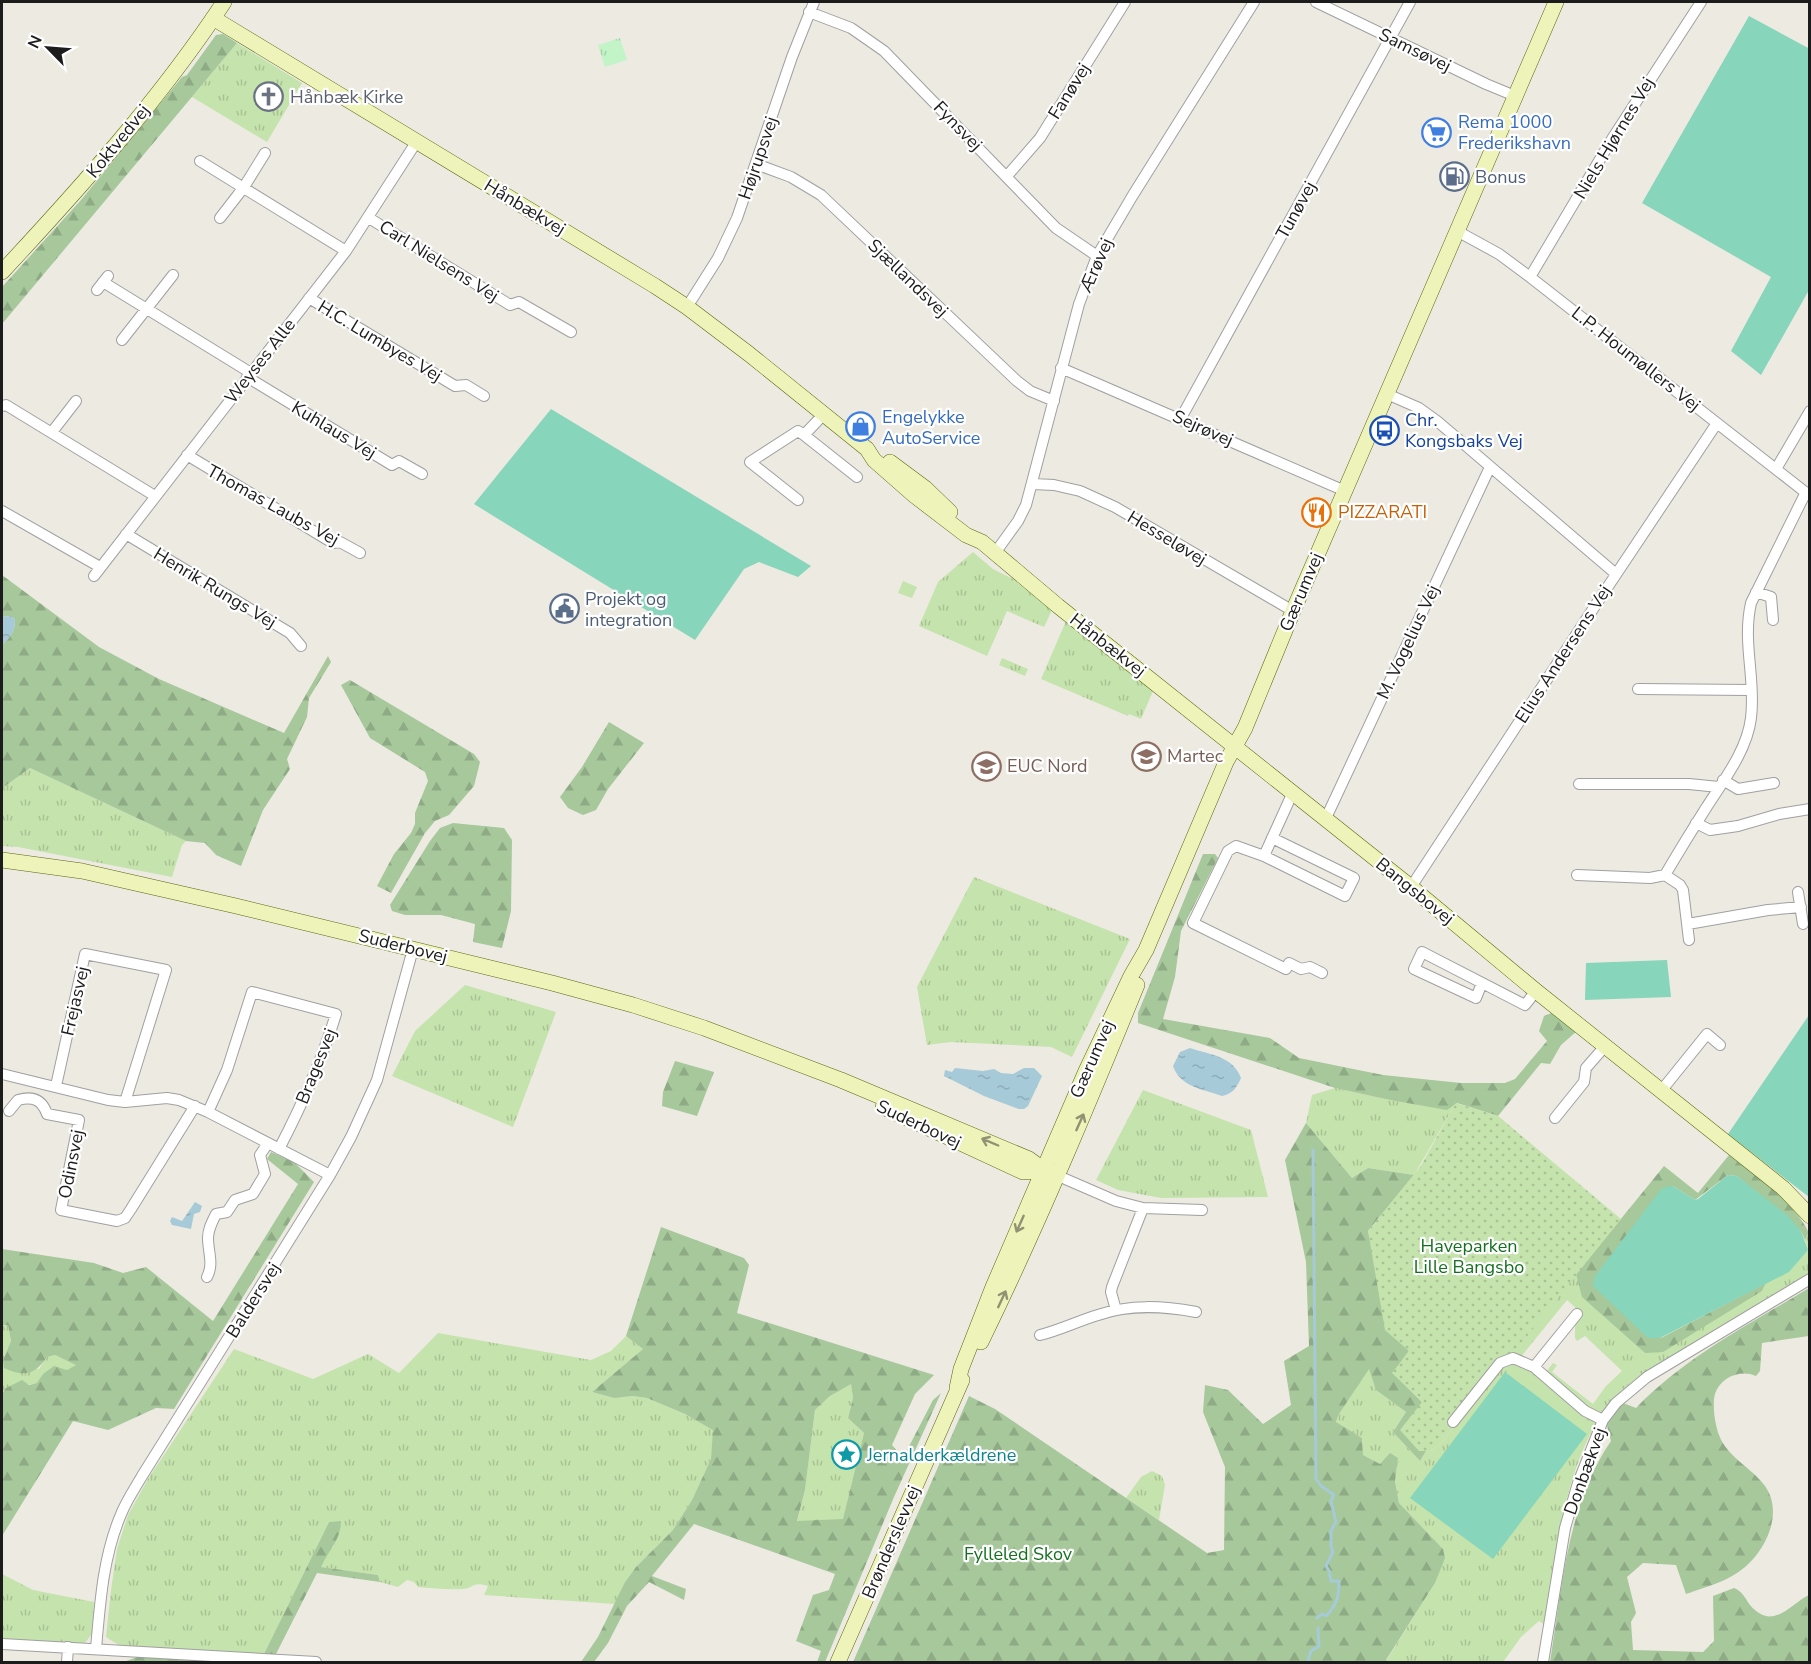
<svg xmlns="http://www.w3.org/2000/svg" width="1811" height="1664" font-family="'Nunito Sans',sans-serif">
<style>
.grass{fill:url(#grass-tufts);fill-rule:evenodd}
.forest{fill:url(#forest-firs);fill-rule:evenodd}
.park{fill:url(#park-tufts)}
.garden{fill:url(#garden-dots)}
.pitch{fill:#87d5ba}
.water{fill:url(#water-ripples)}
.lines{fill:none;stroke-linecap:round;stroke-linejoin:round}
.stream{stroke:#a6cad7;stroke-width:3}
.street-casing{stroke:#a0a0a0;stroke-width:12}
.secondary-casing{stroke:#5b680e;stroke-width:16}
.street{stroke:#fff;stroke-width:10}
.secondary{stroke:#eef3ba;stroke-width:15}
.oneway{stroke:#909273}
.labels{text-anchor:middle;dominant-baseline:central;stroke-width:4.5;stroke-linejoin:round;paint-order:stroke}
.street-label{font-size:18px;fill:#1c1c1c;stroke:#fff}
.worship-label{font-size:18px;fill:#5b616d;stroke:#fff;text-anchor:start}
.shop-label{font-size:18px;fill:#366cbe;stroke:#fff;text-anchor:start}
.service-label{font-size:18px;fill:#4e5e75;stroke:#fff;text-anchor:start}
.transit-label{font-size:18px;fill:#164399;stroke:#fff;text-anchor:start}
.food-label{font-size:18px;fill:#c56008;stroke:#fff;text-anchor:start}
.education-label{font-size:18px;fill:#785e54;stroke:#fff;text-anchor:start}
.park-label{font-size:18px;fill:#14701f;stroke:#fff}
.culture-label{font-size:18px;fill:#0d838f;stroke:#fff;text-anchor:start}
</style>
<defs>
<pattern id="grass-tufts" width="24" height="20" patternUnits="userSpaceOnUse" patternTransform="scale(1.5)"><rect width="24" height="20" fill="#c5e3ac"/><path d="M3 7l-1-3M5 7V3M7 7l1-3M15 17l-1-3M17 17v-4M19 17l1-3" fill="none" stroke="#a9c293"/></pattern>
<pattern id="forest-firs" width="22" height="20" patternUnits="userSpaceOnUse" patternTransform="scale(1.5)"><rect width="22" height="20" fill="#a6c89b"/><path d="M5 1l3.5 6h-7zM16 11l3.5 6h-7z" fill="#8eab85"/></pattern>
<pattern id="park-tufts" width="24" height="20" patternUnits="userSpaceOnUse" patternTransform="scale(1.5)"><rect width="24" height="20" fill="#c2f4c8"/><path d="M3 7l-1-3M5 7V3M7 7l1-3M15 17l-1-3M17 17v-4M19 17l1-3" fill="none" stroke="#a6d1ab"/></pattern>
<pattern id="garden-dots" width="8" height="8" patternUnits="userSpaceOnUse" patternTransform="scale(1.5)"><rect width="8" height="8" fill="#c5e3ac"/><path d="M2 2h.1M6 6h.1" fill="none" stroke="#a9c293" stroke-width="1.8" stroke-linecap="round"/></pattern>
<pattern id="water-ripples" width="26" height="14" patternUnits="userSpaceOnUse" patternTransform="scale(1.5)"><rect width="26" height="14" fill="#a6cad7"/><path d="M2 4q2-2 4 0t4 0M15 11q2-2 4 0t4 0" fill="none" stroke="#8eadb8"/></pattern>
</defs>
<rect width="100%" height="100%" fill="#edeae2"/>
<path class="grass" d="M237,43L302,83L267,142L192,97Z
M973,552L993,569L1013,579L1052,610L1044,627L1007,611L987,656L919,626L938,582Z
M903,581L917,587L912,598L898,593Z
M1066,621L1153,691L1141,719L1129,714L1128,716L1041,679Z
M1002,658L1028,669L1025,676L999,665Z
M30,768L186,841L182,845L172,877L18,847L2,846V786L4,787Z
M974,877L1130,939L1072,1057L1051,1047L951,1042L927,1045L917,987Z
M465,985L556,1012L513,1127L392,1076L415,1031Z
M1335,1088L1390,1100L1447,1109L1456,1103L1414,1175L1368,1168L1352,1178L1306,1123L1312,1095Z
M1143,1090L1251,1130L1268,1197L1161,1198L1118,1190L1096,1180Z
M1809,1234V1275C1770,1302 1725,1325 1683,1349C1664,1361 1643,1372 1626,1387C1566,1439 1556,1551 1545,1625L1539,1621L1521,1637L1503,1662H1402L1386,1661L1435,1583L1443,1549L1399,1503L1395,1480L1398,1458L1380,1464L1363,1455L1362,1438L1336,1423L1339,1414L1369,1368L1376,1390L1406,1412L1393,1432L1420,1461L1426,1451H1431L1444,1440L1576,1274L1583,1297L1645,1353L1762,1291L1766,1283L1789,1271L1808,1250L1805,1240ZM1567,1300L1575,1307V1338L1577,1341L1585,1336L1622,1371L1606,1386L1593,1404L1552,1372L1557,1365L1553,1363L1542,1377L1520,1358Z
M2,1325H8L11,1341L3,1360L39,1369L47,1357L55,1355L77,1365L67,1370L43,1374L38,1383L6,1388L2,1394Z
M438,1333L591,1360L611,1351L626,1336L643,1349L592,1392L614,1398L633,1396L647,1398L685,1414L714,1430L711,1459L692,1500L673,1530L636,1567L625,1582L615,1604L484,1595L488,1586C471,1581 474,1589 462,1589C447,1590 432,1588 418,1587L414,1582L407,1580L398,1587L380,1582L378,1575L320,1567L327,1552L334,1546L329,1522L264,1654L120,1646L106,1637L111,1590L117,1549L128,1515L148,1479L234,1349L313,1379L368,1354L399,1373Z
M851,1383L853,1398L848,1418L864,1433L843,1520L797,1522L805,1490L815,1410L830,1396Z
M1152,1471L1162,1476L1165,1485L1159,1520L1126,1498L1141,1477Z
M2,1574L33,1590L94,1602L92,1634L84,1644L2,1640Z"/>
<path class="forest" d="M223,34L237,43L2,324V287L81,200L182,77L187,75L216,35Z
M2,575L99,647L159,679L284,733L328,656L331,662L309,698L307,717L287,759L290,769L263,810L241,866L216,855L205,843L186,841L30,768L4,787L2,786V645C10,637 15,632 15,620L11,616L2,617Z
M350,680L474,754L480,762L474,786L449,815L435,821L425,833L391,893L377,886L394,854L411,833L415,824V813L428,781L425,772L370,738L341,685Z
M609,722L644,743L608,789L596,810L583,815L568,808L560,797L582,767Z
M453,823L504,828L512,840L511,911L502,948L473,942L475,924L441,915H405L392,911L390,905L430,841L440,828Z
M1203,854H1215L1218,858L1181,931L1175,977L1163,1019L1270,1038L1299,1058L1383,1075L1461,1083H1505L1515,1079L1547,1041L1539,1031L1544,1016L1554,1012L1577,1031L1561,1045L1550,1064L1541,1063L1498,1116L1457,1103L1447,1110L1390,1100L1335,1088L1138,1023V1013Z
M675,1061L714,1072L697,1116L662,1106L663,1092Z
M1306,1123L1352,1178L1368,1168L1414,1175L1368,1231L1409,1351L1393,1373L1422,1402L1419,1451H1426L1420,1461L1393,1432L1406,1412L1376,1390L1369,1369L1339,1414L1336,1422L1362,1438L1363,1455L1380,1464L1390,1453L1398,1458L1395,1481L1399,1503L1443,1549L1445,1558L1435,1583L1386,1660L1389,1662H853L969,1396L995,1409L1207,1553L1224,1550L1225,1467L1203,1412L1205,1385L1228,1390L1263,1424L1291,1405L1284,1361L1309,1346L1306,1262L1285,1160Z
M271,1152L294,1162L314,1182L174,1409L156,1408L108,1430L73,1421L2,1536V1394L6,1388L22,1380L29,1385L37,1383L43,1374L54,1366L67,1370L76,1365L55,1355L47,1357C35,1375 24,1377 4,1368L3,1360L11,1341L8,1325H2V1249L94,1263L123,1273L146,1267L213,1321L298,1184L267,1159Z
M1729,1155C1757,1178 1793,1200 1809,1233L1805,1240L1801,1231L1737,1176L1728,1175L1695,1200L1673,1186L1661,1338L1766,1283L1762,1291L1663,1352L1645,1353L1582,1297L1576,1274L1664,1166L1698,1193Z
M661,1227L744,1258L749,1265L737,1313L934,1375L915,1394L892,1445L903,1458L933,1400L941,1393L894,1497L825,1662H817L821,1651L796,1641L813,1595L829,1590L835,1574L694,1524L652,1576L686,1589L684,1600L649,1582L627,1606L608,1643L594,1662H581L598,1637L625,1582L636,1567L673,1530L692,1500L711,1459L713,1430L685,1414L647,1398L633,1396L614,1398L592,1392L643,1349L626,1336ZM851,1384L853,1398L848,1418L864,1433L843,1519L797,1521L805,1490L815,1410L830,1396Z
M1809,1288V1336L1762,1343L1760,1371L1756,1376C1741,1369 1720,1377 1715,1394C1712,1405 1715,1424 1719,1435C1727,1457 1751,1467 1765,1486C1785,1514 1764,1556 1737,1573C1722,1583 1703,1588 1686,1594L1676,1565L1643,1563L1627,1577L1636,1613L1631,1622L1633,1650L1703,1652L1714,1641L1713,1596L1734,1588C1742,1591 1745,1598 1750,1605C1773,1632 1790,1604 1809,1595V1662H1550C1562,1588 1567,1505 1611,1441L1606,1422L1618,1401L1636,1408C1685,1357 1750,1324 1809,1288Z
M341,1521C341,1540 328,1551 321,1567L378,1575L380,1582L317,1573L275,1656L264,1654L329,1522Z
M142,1655L255,1662H124Z"/>
<path class="park" d="M620,38L627,60L605,67L598,45Z"/>
<path class="garden" d="M1456,1103L1498,1116L1621,1219L1444,1440L1431,1451H1419L1400,1430L1422,1402L1392,1373L1409,1351L1385,1330L1368,1231L1420,1167Z"/>
<path class="pitch" d="M1749,16L1810,49L1809,290L1761,375L1731,351L1771,277L1642,203Z
M551,409L811,566L798,577L759,562L744,569L695,640L474,504Z
M1667,960L1671,997L1585,1000L1586,963Z
M1809,1015L1810,1197H1809L1728,1134Z
M1728,1175L1737,1176L1787,1215L1801,1231L1808,1250L1789,1272L1660,1338H1648L1593,1286L1595,1276L1662,1188L1673,1186L1695,1200L1698,1199Z
M1505,1372L1587,1434L1493,1559L1410,1498Z"/>
<path class="water" d="M11,616L15,620C15,632 10,637 2,645V617Z
M1190,1048C1211,1055 1233,1056 1241,1078C1237,1087 1233,1094 1222,1096C1203,1089 1180,1087 1173,1066L1180,1052Z
M955,1068L983,1071L994,1069L1001,1073L1013,1074L1024,1068H1034L1042,1076L1028,1106L1024,1109H1019L984,1096L944,1076L945,1070L952,1072Z
M195,1202L202,1206L200,1212L194,1214L191,1229L172,1225L170,1221L172,1217L182,1221Z"/>
<g class="lines">
<path class="stream" d="M1313,1150L1316,1479L1321,1486L1334,1495L1331,1501L1336,1522L1331,1531V1546L1333,1552L1326,1566L1329,1571L1331,1581H1339C1339,1596 1337,1605 1326,1616L1322,1614L1317,1618
M1309,1662L1308,1660L1311,1651L1319,1646L1318,1628"/>
<defs>
<path id="street" d="M1316,2L1486,84L1515,96
M809,12L851,28L884,51L1056,228L1097,256
M200,161L346,251
M756,164L791,177L821,195L1017,381L1030,391L1054,401
M1007,176L1040,138L1125,2
M220,218L244,187L265,153
M369,218L510,305L519,302L571,332
M1457,231L1499,254L1530,277L1809,495
M1530,277L1612,139L1701,2
M103,282L251,373
M97,290L108,276
M309,298L455,386L466,385L484,396
M687,307L718,258L737,218L792,57L814,2
M122,340L173,275
M1061,368L1345,491
M247,377L392,465L399,461L422,474
M1387,394L1419,408L1437,421L1616,574
M2,406L6,405L155,496
M1181,418L1410,2
M52,432L76,401
M804,435L857,477
M187,455L333,543L340,542L360,553
M1776,469L1810,411
M1033,484L1054,485L1080,491L1115,507L1293,611
M798,500L750,462L798,431L804,435L824,414
M2,511L100,567
M126,534L290,633L301,646
M995,553L1018,521L1026,505L1079,304L1097,256L1133,195L1254,2
M94,576L346,251L417,141
M1756,592L1771,597L1773,620
M1638,689L1750,690
M1723,780L1738,789L1774,783
M1579,784H1689L1719,787
M1293,792L1264,856L1236,846L1228,851L1193,923L1286,969L1289,963L1301,969L1310,967L1322,973
M1326,818L1490,467
M1696,823L1710,830L1738,826L1779,814L1810,809
M1264,856L1345,896L1354,878L1272,838
M1577,875L1650,878L1665,875
M1411,887L1595,606L1717,423
M1798,892L1803,924
M1688,924L1768,910L1801,907
M1689,940L1683,890L1680,885L1665,875C1678,853 1692,830 1706,808C1723,781 1747,751 1751,718C1756,679 1742,643 1751,603L1806,492
M1482,983L1476,998L1414,969L1422,952L1525,1005L1536,991
M2,1074L108,1100L125,1102L167,1098L179,1100L208,1112L330,1175
M56,1086L85,954L166,970L125,1102
M1661,1091L1707,1034L1720,1045
M9,1111L18,1100C32,1096 42,1099 47,1114L79,1120L61,1210L117,1221L125,1218L131,1209L195,1106
M208,1112L227,1070L252,992L336,1014C321,1063 303,1103 279,1149
M1555,1118L1584,1082L1586,1068L1606,1045
M1056,1175L1116,1201L1143,1208L1202,1210
M207,1277C214,1264 208,1252 208,1238C208,1229 212,1222 216,1214L227,1212L235,1200L253,1194L265,1174L260,1155L268,1143
M1116,1310L1111,1292L1112,1287L1143,1208
M1577,1314L1534,1367L1585,1411L1603,1420
M1040,1335C1060,1330 1078,1321 1098,1315C1130,1304 1163,1306 1196,1312
M1453,1422L1500,1363L1513,1358L1534,1367
M2,1644L316,1662
M96,1649C100,1603 103,1555 122,1512C127,1500 135,1488 142,1476L330,1175L351,1137L377,1080L413,949
M67,1662L68,1647
M1543,1662L1565,1528L1578,1483L1603,1420L1616,1403L1647,1377L1810,1279"/>
<path id="secondary" d="M213,18L655,286L687,307L749,354L867,449L874,460L915,496L966,535L982,542L1058,606L1411,887L1536,991L1783,1188L1810,1216
M2,272C81,187 160,99 224,2
M890,462L925,488L950,512
M2,860L82,871L236,906L552,983L633,1005L704,1028L841,1080L1029,1159L1044,1170L1056,1175
M883,1107L1023,1172L1044,1170
M981,1342C1038,1225 1088,1105 1137,985
M957,1388L961,1369L993,1287L1086,1071L1131,976L1146,950L1226,762L1245,728L1293,611L1556,2
M838,1662L962,1380"/>
</defs>
<use href="#street" class="street-casing"/>
<use href="#secondary" class="secondary-casing"/>
<use href="#street" class="street"/>
<use href="#secondary" class="secondary"/>
</g>
<defs><path id="oneway-shaft" d="M-6 0H5M1.5-3L5.5 0L1.5 3" fill="none" stroke-width="1.6" stroke-linecap="round" stroke-linejoin="round" transform="scale(1.5)"/></defs>
<g class="oneway">
<use href="#oneway-shaft" transform="translate(1080 1122) rotate(-66)"/>
<use href="#oneway-shaft" transform="translate(990 1142) rotate(-157)"/>
<use href="#oneway-shaft" transform="translate(1020 1224) rotate(114)"/>
<use href="#oneway-shaft" transform="translate(1002 1299) rotate(-65)"/>
</g>
<defs>
<symbol id="church-ring" viewBox="-11 -11 22 22"><circle r="9.5" fill="#fff" stroke="#6b7280" stroke-width="1.5"/><path d="M-1.2-6h2.4v3.5h3.3v2.4h-3.3V6h-2.4V-.1h-3.3v-2.4h3.3Z" fill="#6b7280"/></symbol>
<symbol id="supermarket-ring" viewBox="-11 -11 22 22"><circle r="9.5" fill="#fff" stroke="#3f7fe0" stroke-width="1.5"/><path d="M-6-5.5h2.5l.6 2H6L4.5 2H-2.5L-4.4-4H-6ZM-1.5 3.2a1.3 1.3 0 1 0 .1 0ZM3 3.2a1.3 1.3 0 1 0 .1 0Z" fill="#3f7fe0"/></symbol>
<symbol id="fuel-ring" viewBox="-11 -11 22 22"><circle r="9.5" fill="#fff" stroke="#5c6f8a" stroke-width="1.5"/><path d="M-5.5-6h7V0h2V4h1.3V-2.5L3-4.5l.8-.8L6-3V5H2.5V1h-1V6h-7ZM-4.2-4.7v3.2H.2V-4.7Z" fill="#5c6f8a"/></symbol>
<symbol id="shop-ring" viewBox="-11 -11 22 22"><circle r="9.5" fill="#fff" stroke="#3f7fe0" stroke-width="1.5"/><path d="M-5-2.5h2.3a2.7 3.5 0 0 1 5.4 0H5L5.5 6h-11ZM-1.5-2.5h3a1.5 2.3 0 0 0-3 0Z" fill="#3f7fe0"/></symbol>
<symbol id="bus-ring" viewBox="-11 -11 22 22"><circle r="9.5" fill="#fff" stroke="#1a4fb4" stroke-width="1.5"/><path d="M-5-6H5V4H4V6H2V4H-2V6H-4V4H-5ZM-3.5-4V0h7V-4ZM-3.5 1.2v1.5H-2V1.2ZM2 1.2v1.5H3.5V1.2Z" fill="#1a4fb4"/></symbol>
<symbol id="restaurant-ring" viewBox="-11 -11 22 22"><circle r="9.5" fill="#fff" stroke="#e8710a" stroke-width="1.5"/><path d="M-5-6h1v4h1v-4h1v4h1v-4h1v5L-1.5 .5V6h-2V.5L-5-1ZM5-6V6H3V1.5H1.5Q1.5-4 5-6Z" fill="#e8710a"/></symbol>
<symbol id="civic-ring" viewBox="-11 -11 22 22"><circle r="9.5" fill="#fff" stroke="#5c6f8a" stroke-width="1.5"/><path d="M-.6-6.5H3V-4.5H.6V-3L4-1V1h2V6H-6V1h2V-1L-.6-3ZM-1.2 2.5V6h2.4V2.5Z" fill="#5c6f8a"/></symbol>
<symbol id="university-ring" viewBox="-11 -11 22 22"><circle r="9.5" fill="#fff" stroke="#8d6e63" stroke-width="1.5"/><path d="M0-5L7-2L0 1L-7-2ZM-4 1L0 2.5L4 1V4Q0 6-4 4Z" fill="#8d6e63"/></symbol>
<symbol id="sight-ring" viewBox="-11 -11 22 22"><circle r="9.5" fill="#fff" stroke="#0f9aa8" stroke-width="1.5"/><path d="M0-6L1.8-2.2L6-1.7L2.9 1.2L3.7 5.4L0 3.3L-3.7 5.4L-2.9 1.2L-6-1.7L-1.8-2.2Z" fill="#0f9aa8"/></symbol>
</defs>
<g fill-rule="evenodd">
<use href="#church-ring" x="252" y="80" width="33" height="33"/>
<use href="#supermarket-ring" x="1420" y="116" width="33" height="33"/>
<use href="#fuel-ring" x="1438" y="160" width="33" height="33"/>
<use href="#shop-ring" x="844" y="410" width="33" height="33"/>
<use href="#bus-ring" x="1368" y="414" width="33" height="33"/>
<use href="#restaurant-ring" x="1300" y="496" width="33" height="33"/>
<use href="#civic-ring" x="548" y="592" width="33" height="33"/>
<use href="#university-ring" x="1130" y="740" width="33" height="33"/>
<use href="#university-ring" x="970" y="750" width="33" height="33"/>
<use href="#sight-ring" x="830" y="1438" width="33" height="33"/>
</g>
<g class="labels">
<g class="street-label">
<text transform="translate(1415 50) rotate(26)">Samsøvej</text>
<text transform="translate(1069 91) rotate(-58)">Fanøvej</text>
<text transform="translate(958 126) rotate(46)">Fynsvej</text>
<text transform="translate(1614 138) rotate(-59)">Niels Hjørnes Vej</text>
<text transform="translate(118 141) rotate(-51)">Koktvedvej</text>
<text transform="translate(758 158) rotate(-71)">Højrupsvej</text>
<text transform="translate(525 207) rotate(31)">Hånbækvej</text>
<text transform="translate(1296 210) rotate(-61)">Tunøvej</text>
<text transform="translate(439 261) rotate(32)">Carl Nielsens Vej</text>
<text transform="translate(1096 265) rotate(-66)">Ærøvej</text>
<text transform="translate(908 278) rotate(44)">Sjællandsvej</text>
<text transform="translate(380 341) rotate(31)">H.C. Lumbyes Vej</text>
<text transform="translate(1636 359) rotate(38)">L.P. Houmøllers Vej</text>
<text transform="translate(260 361) rotate(-52)">Weyses Alle</text>
<text transform="translate(1203 428) rotate(24)">Sejrøvej</text>
<text transform="translate(334 430) rotate(31)">Kuhlaus Vej</text>
<text transform="translate(273 505) rotate(29)">Thomas Laubs Vej</text>
<text transform="translate(1167 538) rotate(31)">Hesseløvej</text>
<text transform="translate(215 588) rotate(31)">Henrik Rungs Vej</text>
<text transform="translate(1301 592) rotate(-67)">Gærumvej</text>
<text transform="translate(1408 642) rotate(-65)">M. Vogelius Vej</text>
<text transform="translate(1108 645) rotate(38)">Hånbækvej</text>
<text transform="translate(1563 654) rotate(-57)">Elius Andersens Vej</text>
<text transform="translate(1415 891) rotate(39)">Bangsbovej</text>
<text transform="translate(403 946) rotate(14)">Suderbovej</text>
<text transform="translate(75 1001) rotate(-77)">Frejasvej</text>
<text transform="translate(1092 1059) rotate(-66)">Gærumvej</text>
<text transform="translate(316 1066) rotate(-68)">Bragesvej</text>
<text transform="translate(919 1124) rotate(25)">Suderbovej</text>
<text transform="translate(71 1164) rotate(-79)">Odinsvej</text>
<text transform="translate(253 1300) rotate(-58)">Baldersvej</text>
<text transform="translate(1585 1471) rotate(-70)">Donbækvej</text>
<text transform="translate(891 1542) rotate(-67)">Brønderslevvej</text>
</g>
<g class="worship-label">
<text x="290" y="97">Hånbæk Kirke</text>
</g>
<g class="shop-label">
<text x="1458" y="122">Rema 1000<tspan x="1458" dy="21">Frederikshavn</tspan></text>
<text x="882" y="417">Engelykke<tspan x="882" dy="21">AutoService</tspan></text>
</g>
<g class="service-label">
<text x="1475" y="177">Bonus</text>
<text x="585" y="599">Projekt og<tspan x="585" dy="21">integration</tspan></text>
</g>
<g class="transit-label">
<text x="1405" y="420">Chr.<tspan x="1405" dy="21">Kongsbaks Vej</tspan></text>
</g>
<g class="food-label">
<text x="1338" y="512">PIZZARATI</text>
</g>
<g class="education-label">
<text x="1167" y="756">Martec</text>
<text x="1007" y="766">EUC Nord</text>
</g>
<g class="park-label">
<text x="1469" y="1246">Haveparken<tspan x="1469" dy="21">Lille Bangsbo</tspan></text>
<text x="1018" y="1554">Fylleled Skov</text>
</g>
<g class="culture-label">
<text x="867" y="1455">Jernalderkældrene</text>
</g>
</g>
<rect width="1811" height="1664" fill="none" stroke="#1c1c1c" stroke-width="6"/>
<g transform="translate(48 48) rotate(295)" stroke="#ffffff" stroke-width="4.5" paint-order="stroke">
<path d="M0-4.5L10 22L0 15L-10 22Z" fill="#1c1c1c"/>
<text y="-9" font-size="16" font-weight="bold" text-anchor="middle" fill="#1c1c1c">N</text>
</g>
</svg>
